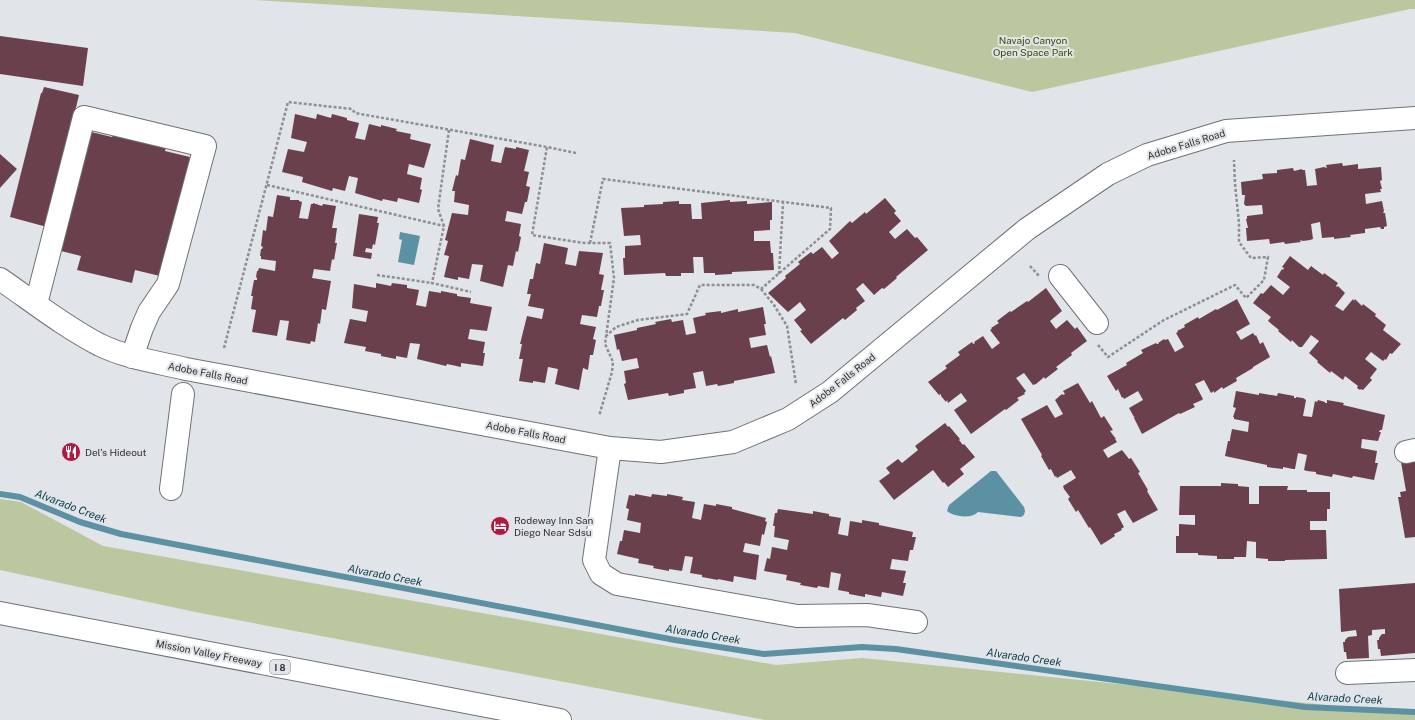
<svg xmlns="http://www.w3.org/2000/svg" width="1415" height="720" font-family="'Public Sans',sans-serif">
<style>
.green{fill:#bac79f}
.water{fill:#5b91a2}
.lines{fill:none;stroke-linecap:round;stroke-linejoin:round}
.stream{stroke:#5b91a2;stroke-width:6}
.building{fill:#6b404d}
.minor-casing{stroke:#6f7275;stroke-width:24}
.highway-casing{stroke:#6f7275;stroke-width:24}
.path{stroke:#8d8f92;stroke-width:2.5;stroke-dasharray:3 2;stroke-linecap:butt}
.minor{stroke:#fff;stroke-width:22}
.highway{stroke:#fff;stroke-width:22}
.labels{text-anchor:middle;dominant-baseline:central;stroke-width:4;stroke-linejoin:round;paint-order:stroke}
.shield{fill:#e1e4e8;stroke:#646668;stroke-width:1}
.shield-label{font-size:9px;font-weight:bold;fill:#2f3031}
.park-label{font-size:10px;fill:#394800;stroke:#e1e4e8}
.street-label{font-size:10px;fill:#2f3031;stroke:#e1e4e8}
.poi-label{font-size:10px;fill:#2f3031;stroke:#e1e4e8;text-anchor:start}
.water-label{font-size:11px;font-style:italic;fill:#083b49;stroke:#e1e4e8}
</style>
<rect width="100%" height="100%" fill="#e1e4e8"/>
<path class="green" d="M255,0H1415V9H1410L1032,92L795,33Z
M0,499L21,502L103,546L776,665L862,658L1375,710L1415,709V720H765L195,612L0,570Z"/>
<path class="water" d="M400,232L420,236L414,265L398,262L402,240L399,239Z
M991,471H996L1024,507L1025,511L1024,515L1021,517L978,512C972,519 954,517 947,511L949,505Z"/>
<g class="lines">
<path class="stream" d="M0,494L20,497L80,522L121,534L675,640L764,654L862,647L896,649L1305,707L1415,712"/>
</g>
<path class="building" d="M0,36L88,48L83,86L0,74Z
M44,87L79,95L47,227L10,217L41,93H42Z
M295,114L316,119L317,114L331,118L332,114L347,118V120L359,123L355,138L365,140L369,124L381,127V125L397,129L396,131L411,134L410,139L431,144L424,168L409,164L407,174L422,178L420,189L422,190L419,203L398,198L397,202L383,199L382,201L355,193L358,178L349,176L345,191L333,188L332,191L302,182L303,177L282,172L288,149L304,152L307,142L291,138Z
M115,128L167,142L165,151L194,158L164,277L135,270L132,283L77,270L81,256L53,249L83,130L112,137Z
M470,139L494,145L491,161L501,163L505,147L516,149V147L529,150L524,171L529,172L526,186L530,187L527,202H525L522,214L507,211L505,221L521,224L519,236L521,237L518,252L516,251L513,266L508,265L503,287L480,281L483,265L472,264L469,279L458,277V280L444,277L449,256L444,255L448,241L445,240L452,213L468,215L469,205L454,202L455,191H452L456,175L458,176L461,159L465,160Z
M0,154L17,169L0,188Z
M1342,163L1343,166L1358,164V169L1381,167L1382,180L1380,181L1382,189H1380L1381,192L1365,194L1366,204L1382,201L1384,211L1383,213H1385L1387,226L1384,227V229H1381L1380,227L1365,229V233L1350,235L1351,237L1334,239V237L1322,238L1320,222L1311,224L1313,239L1310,240L1303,241L1300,240L1301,242L1285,244L1284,242L1270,244L1269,239L1247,241L1246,228H1248L1246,219H1247V216L1263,214L1262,205L1246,206L1244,204L1245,195H1242L1241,182L1263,179L1262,174L1277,173V170L1293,168L1294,171L1302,169V170H1305L1307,186L1317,185L1315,169L1324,167L1327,168L1326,165Z
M277,195L290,197V200H299V201L302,202L299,218L308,219L311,204H313V203L322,206L323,204L336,206L332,228H337L335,243H337L334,260L332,259L330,271L314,269L312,278L331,281L326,310L322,309L320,324L318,323L315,342L311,341L310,344L286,340L289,321L280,320L277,336L252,332L256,310L251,309L253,296H251L254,280H257V278L256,277L257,271H258L259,268L275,271L276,261L261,259V256H260L261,249H262L263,247L261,246L263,230L266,231L268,216L273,217Z
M885,198L896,211L894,213L901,221L889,232L895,239L907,229L915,238L917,237L928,250L896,277L897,278L884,289L882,288L874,295L863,283L856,289L865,301L856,308L857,310L845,320L843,318L811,344L800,331L802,330L794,320L806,310L800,302L788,312L768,293L786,278L785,276L800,264L798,262L811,252L813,254L822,247L832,259L839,253L829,241L850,221L852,223L865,212L866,214Z
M730,200V202L747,201V204L772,202V220H770V230L754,231V241H770L771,253H773L774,270L732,272V274L715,275V273H704L703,257H693L694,273H681V276H666L665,273L624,275L623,258H625V246L641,245L640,235L624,236L621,208L644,207V205L663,204V202L679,201V204H691L692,219H702L701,203Z
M359,214L378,217L377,223H379L375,245L373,244L372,249L366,248L365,252L372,253L371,259L353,256Z
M544,243L568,248L565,264L576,266L579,251L603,253L599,274L604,275L601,290H604L601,306H599L597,317L582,315L580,324L596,327L593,339L596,340L593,355H590L588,370L583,368L579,390L555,384L558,369L548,367L545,383L533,381V383L519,381L523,359H519L522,344H520L527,316L542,319L544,309L528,306L531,294H527L530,279H533L536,263L540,264Z
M1290,256L1308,270L1311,266L1323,275L1324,273L1338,283L1336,286L1337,287L1338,286L1345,293L1335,306L1343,311L1353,299L1354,301L1355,299L1362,306L1363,304L1376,314L1375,316L1386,325L1383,330L1401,344L1392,354L1390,353L1386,360L1385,359L1383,361L1371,352L1365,359L1377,369L1370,378L1372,380L1363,390L1361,389L1360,390L1357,388L1358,386L1345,376L1343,380L1331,371L1330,373L1317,362L1318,361L1309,353L1319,341L1311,335L1302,347H1299L1292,340L1291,342L1278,331L1279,330L1268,321L1271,317L1253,303L1261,293L1263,294L1271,285L1283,295L1290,287L1277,277L1282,269L1283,270L1284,268L1282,267Z
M376,283L391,286L392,283L407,285V288L419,290L416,305L426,307L429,291L441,293V291L457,294V296L471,298L470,303L492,307L487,331L470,329L468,339L485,342L483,353H485L483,366L461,363V367L447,364L446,366L417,359L420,344L410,343L407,358L396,356V359L381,356V354L365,351L366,347L344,343L350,319L366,322L368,311L352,308L354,284L376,288Z
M1046,288L1062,311L1050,321L1056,329L1067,320L1075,329L1077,327L1087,341L1071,353L1072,355L1056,367L1058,369L1045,379L1044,377L1042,379L1036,384L1033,385L1024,373L1016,378L1026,391L1024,393L1025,394L1017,398L1019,400L1006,410L1005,409L971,434L954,410L967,401L961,393L948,403L947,400L946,402L941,396V394L939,395L928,382L947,368L945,366L960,355L958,352L972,342L973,344L975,343L974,342L983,336L992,349L1000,343L990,330L992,329L991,328L999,323L997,321L1010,311L1011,312L1027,301L1028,302Z
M1237,299L1250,324L1236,332L1241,340L1253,333L1255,336L1256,335L1260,344L1263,342L1270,357L1253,367V368L1236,378L1237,381L1223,389L1222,387L1214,393V391L1211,393L1204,380L1195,384L1203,399L1202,400L1193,404L1195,407L1180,414L1179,413L1142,434L1134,418L1135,416L1134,417L1129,408L1143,400L1138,391L1124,399L1123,397L1122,398L1118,389L1116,391L1107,376L1127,365L1126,363L1143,353L1141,350L1156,343L1157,344H1159L1158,343L1164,339L1165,340L1168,339L1175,352L1184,347L1176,333L1178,332L1177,331L1185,327L1184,325L1198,317L1199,319L1216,309L1217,310Z
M763,307L766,324H764L766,335L749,338L751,348L767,345L770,357L771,356L775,373L734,381V383L718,386L717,384L706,386L703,371L693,373L696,388L684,390V393L669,396L668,393L628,400L624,384L626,383L624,371L639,368L637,358L622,361L619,349L617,350L614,335L637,330V328L656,324L655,322L671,319L672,322L683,320L686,335L696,333L693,318L706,315L705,313L721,311V313L738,309V312Z
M1078,383L1090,403L1092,401L1101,418L1104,416L1113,430L1110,431L1116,439H1115L1117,442L1103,450L1108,458L1122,450L1129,459L1131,458L1140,472L1138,473L1148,490L1147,491L1158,510L1133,523L1125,510L1117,514L1124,527L1121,529L1122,530L1114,534L1115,536L1101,545L1090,527L1089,528L1078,510L1076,512L1068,499L1070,497L1064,489L1063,486L1076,478L1071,470L1057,478L1056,476L1055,477L1051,469L1049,470L1041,456L1042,455L1021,419L1047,405L1055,418L1063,414L1055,400L1062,394L1063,395L1065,394L1063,391Z
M1236,391L1259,395V393L1277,396L1278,393L1294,396V398H1296V397L1303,398L1306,400L1303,416L1312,417L1315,401L1317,402L1318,400L1325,402V403H1327V400L1344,403L1343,405L1385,415L1382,430H1380L1379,432H1381L1378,441L1362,439L1361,448L1377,451L1375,463H1378L1374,480L1353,476L1352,478L1333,474L1332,477L1316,474V472L1307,471L1304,470L1307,455L1298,453L1295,469H1293L1283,467V469L1267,467V465L1225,456L1228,441H1230V439L1232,429L1248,432L1249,422L1234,419V417H1233L1236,408L1233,407Z
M945,423L948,427L949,426L960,439L959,440L963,445L964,444L975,457L960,469L964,474L948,487L944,482L943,483L933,470L894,500L879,481L890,473L886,468L898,459L902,463L918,450L915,446Z
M1415,459V537L1405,538L1398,497H1401L1400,492L1406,491L1401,462Z
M1221,483L1238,484V486L1249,487V504H1259V486H1288L1287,490H1307V492H1330V509H1327V521H1310V530H1326L1327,559L1285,560V561H1268V559L1256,558V542L1247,541L1246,557H1234V559H1217V556L1198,555V553H1176V536H1179V524L1195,525V515H1179L1180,486H1221Z
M635,494L651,497L652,494L667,496V494L683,497L682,500L695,502L692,518L701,520L704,504L716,506V504L732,507V509L766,518L765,521L767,522L764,535L762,534L760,546L745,543L743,552L759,555L756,580L734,576L733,582L718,579V580L702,577V575L690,573L693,557L685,556L682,571L669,569V571L653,568L654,566L638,563L639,559L617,554L620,541H622L624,530L640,533L641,523L627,520L629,509L626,508L629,495L635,496Z
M778,509L813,514V511L829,514V516L841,518L838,534L848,536L850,521L862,523V520L879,523V525L913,532L912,537H916L913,550H910L908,561L892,559L890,569L906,571L903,583H906L903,596L882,592L881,597L865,594V597L849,594V592L838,590L841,574L831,572L829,588L818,586L817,588L800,585L801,583L786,580L787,575L764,571L767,558L770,559L772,547L787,550L789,540L774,537L775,526H773L775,513H777Z
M1415,583V653L1381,656L1380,649H1378L1377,640H1379V638L1382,634H1385V629L1372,630V635L1368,636L1369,658L1347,659L1346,652H1344L1343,642H1345V640L1348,637L1357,636L1356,630L1341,632L1339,589Z"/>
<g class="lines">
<defs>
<path id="minor" d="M1060,276L1097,323
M0,279C32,301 65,327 100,345C127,358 157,362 186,369L610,448L661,452L733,442L788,419L830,392L1027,229L1108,174L1147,155L1226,131L1415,118
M36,304L84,117L205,146L168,284L149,312L142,328L132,357
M610,448L594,560L601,574L617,584L797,616L867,615L916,622
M1406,452L1415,450
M171,489L183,394
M1347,673L1415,670"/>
<path id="highway" d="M0,613L560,720"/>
</defs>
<use href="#minor" class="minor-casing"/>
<use href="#highway" class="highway-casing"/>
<path class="path" d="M449,130L438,209L444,226L432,283L471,292
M576,153L547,147L532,235L584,243H610L614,278L605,344L613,362L612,372L599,416
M267,185L444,226
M590,243L603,179L831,208L830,229L761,289L754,285H700L687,314L638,320L616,327L606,336
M1030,266L1039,276
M779,274L783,203
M377,275L432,283
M761,289L774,305L787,326L796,384
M1098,345L1108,357L1164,320L1235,285L1246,298L1264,280L1268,257L1251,258L1239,242V223L1235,184L1234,160
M224,348L288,102L352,109L355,113L547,147"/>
<use href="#minor" class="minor"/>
<use href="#highway" class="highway"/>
</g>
<defs>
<symbol id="restaurant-disc" viewBox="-11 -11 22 22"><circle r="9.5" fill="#ae1a40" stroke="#e1e4e8"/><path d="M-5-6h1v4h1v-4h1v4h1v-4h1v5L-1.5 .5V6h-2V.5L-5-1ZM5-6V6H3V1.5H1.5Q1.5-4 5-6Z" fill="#fff"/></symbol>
<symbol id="hotel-disc" viewBox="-11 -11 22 22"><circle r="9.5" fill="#ae1a40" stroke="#e1e4e8"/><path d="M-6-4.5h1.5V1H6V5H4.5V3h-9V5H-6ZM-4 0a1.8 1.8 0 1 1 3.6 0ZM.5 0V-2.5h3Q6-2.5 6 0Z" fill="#fff"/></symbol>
</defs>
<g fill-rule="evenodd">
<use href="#restaurant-disc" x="60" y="441" width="22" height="22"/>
<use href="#hotel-disc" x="489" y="515" width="22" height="22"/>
</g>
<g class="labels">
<rect class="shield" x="270" y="660" width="20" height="14" rx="3"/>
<g class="shield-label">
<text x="280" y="667">I 8</text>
</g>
<g class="park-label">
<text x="1033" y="40">Navajo Canyon<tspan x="1033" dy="12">Open Space Park</tspan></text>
</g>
<g class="street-label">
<text transform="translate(1186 144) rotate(-17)">Adobe Falls Road</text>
<text transform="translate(208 373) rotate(11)">Adobe Falls Road</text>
<text transform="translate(842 380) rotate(-38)">Adobe Falls Road</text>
<text transform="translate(526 432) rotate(11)">Adobe Falls Road</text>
<text transform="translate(209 653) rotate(11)">Mission Valley Freeway</text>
</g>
<g class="poi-label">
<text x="85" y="452">Del’s Hideout</text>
<text x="514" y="520">Rodeway Inn San<tspan x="514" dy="12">Diego Near Sdsu</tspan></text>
</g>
<g class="water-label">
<text transform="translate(71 506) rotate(21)">Alvarado Creek</text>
<text transform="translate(385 575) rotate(11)">Alvarado Creek</text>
<text transform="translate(703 634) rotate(9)">Alvarado Creek</text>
<text transform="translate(1024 657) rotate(8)">Alvarado Creek</text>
<text transform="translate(1345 698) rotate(3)">Alvarado Creek</text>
</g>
</g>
</svg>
